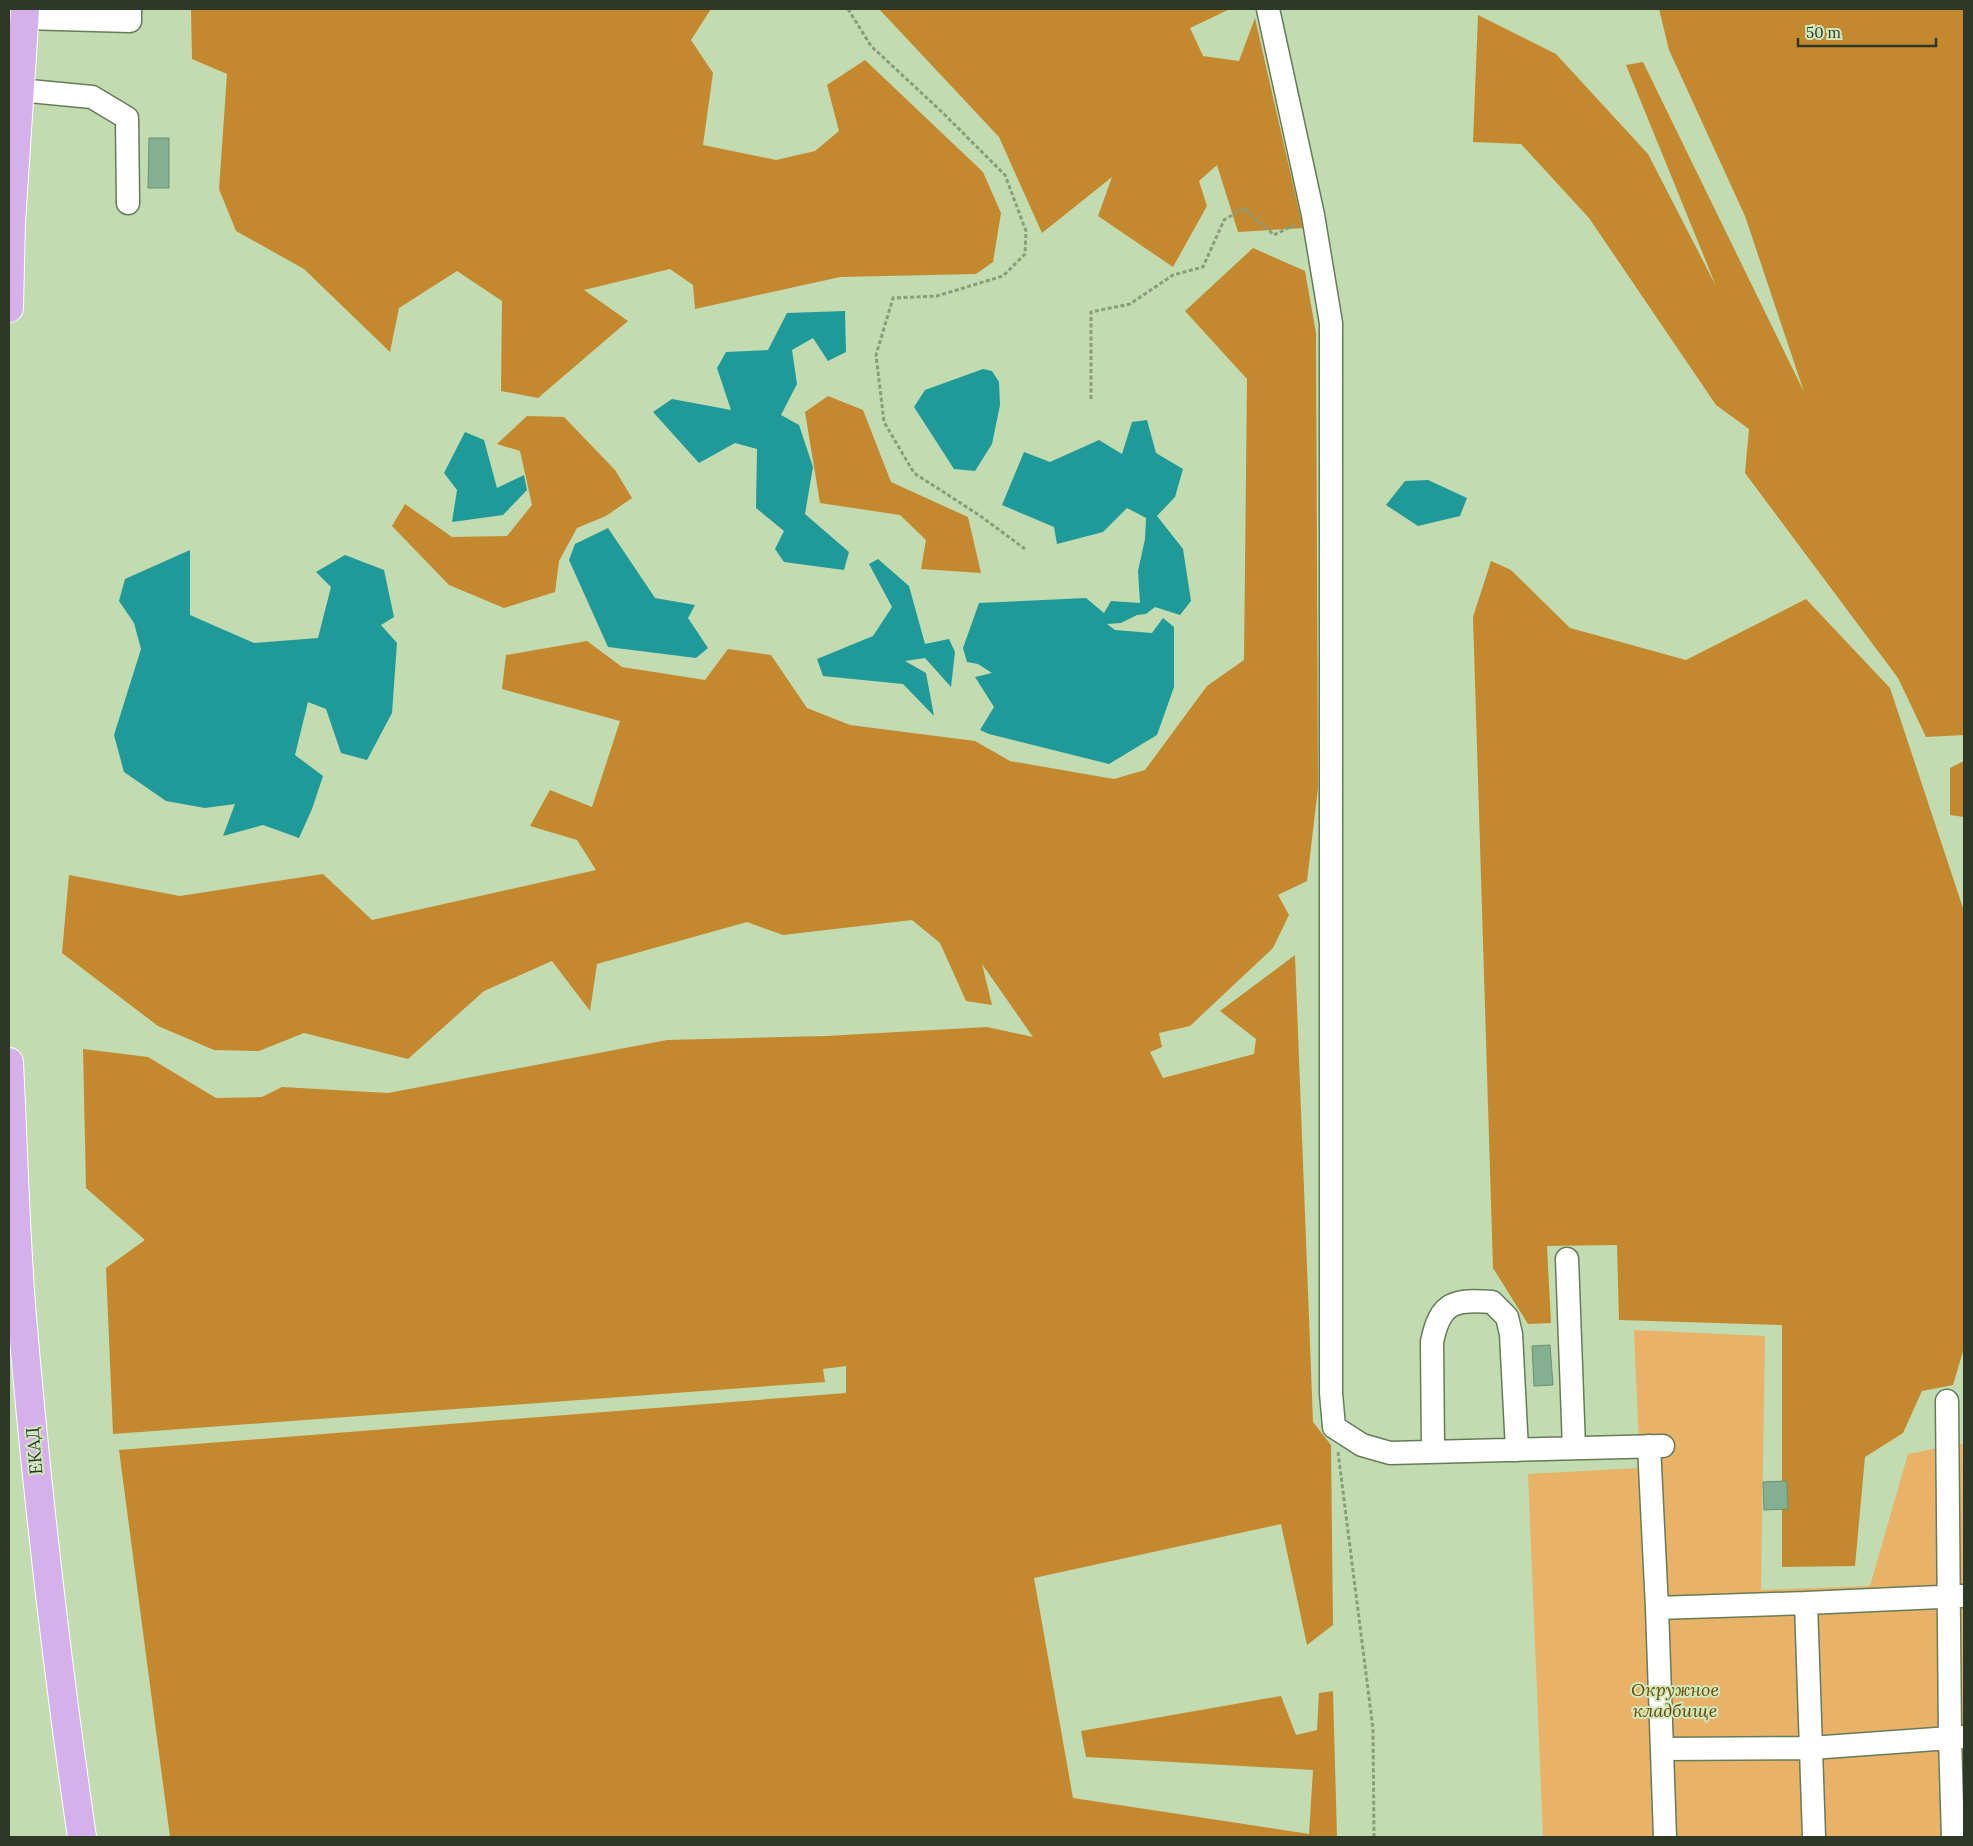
<svg xmlns="http://www.w3.org/2000/svg" width="1973" height="1846" font-family="Lora,serif">
<style>
.green{fill:#e9b269}
.forest{fill:#c4892f}
.water{fill:#1f9a98}
.building{fill:#85af91;stroke:#699174}
.lines{fill:none;stroke-linecap:round;stroke-linejoin:round}
.minor-casing{stroke:#667c56;stroke-width:25}
.highway-casing{stroke:#fff;stroke-width:30}
.path{stroke:#899c7b;stroke-width:3;stroke-dasharray:4 2.5;stroke-linecap:butt}
.minor{stroke:#fff;stroke-width:22}
.highway{stroke:#d5b0eb;stroke-width:28}
.labels{text-anchor:middle;dominant-baseline:central;stroke-width:4;stroke-linejoin:round;paint-order:stroke}
.street-label{font-size:18px;fill:#2e3827;stroke:#cfe8be}
.park-label{font-size:18px;font-style:italic;fill:#6f4700;stroke:#cfe8be}
</style>
<rect width="100%" height="100%" fill="#c2dbb1"/>
<path class="green" d="M1634,1330L1765,1336L1761,1590L1870,1586L1908,1454L1964,1443V1837H1543L1528,1474L1640,1468Z"/>
<path class="forest" d="M191,9H711L691,40L713,73L703,145L776,160L815,151L839,131L827,85L865,60L983,172L1001,213L993,262L976,274L840,277L695,309L693,285L670,269L584,290L628,321L538,398L501,391L502,301L457,271L399,308L390,352L304,269L236,231L219,189L227,74L192,59Z
M879,9H1230L1190,28L1203,56L1239,61L1255,18L1303,228L1238,232L1217,165L1199,181L1207,206L1173,267L1098,216L1112,177L1042,233L999,137Z
M1659,9H1964V735L1926,737L1898,678L1745,473L1749,429L1716,405L1589,218L1521,144L1473,142L1478,15L1556,54L1648,154L1716,286L1626,65L1643,62L1804,392L1745,216L1669,50Z
M1253,248L1305,271L1316,333L1318,788L1307,881L1278,895L1289,915L1273,948L1190,1026L1159,1033L1162,1047L1150,1052L1163,1078L1254,1054L1256,1039L1220,1011L1295,955L1313,1422L1331,1445L1333,1625L1307,1645L1281,1524L1034,1578L1073,1798L1309,1834L1313,1770L1086,1757L1081,1731L1281,1696L1296,1735L1317,1730L1319,1693L1333,1691L1337,1837H170L119,1450L846,1393V1366L823,1369L825,1382L113,1434L106,1268L145,1240L86,1188L83,1049L148,1057L216,1098L262,1097L282,1087L388,1093L667,1040L826,1036L987,1027L1033,1037L982,964L992,1005L966,1001L940,943L912,920L783,935L747,922L597,964L590,1011L552,961L484,991L408,1059L304,1033L259,1051L214,1050L158,1026L62,953L69,875L180,896L323,874L372,920L596,870L577,840L530,826L550,790L592,807L620,721L502,689L506,655L587,641L622,667L705,680L728,649L771,655L807,708L850,725L975,741L1010,761L1114,779L1145,770L1207,686L1244,660L1247,379L1185,311Z
M828,396L863,410L891,482L968,517L981,573L921,569L926,540L900,515L820,503L805,412Z
M527,416L564,417L615,470L632,498L606,516L577,528L559,561L555,592L504,608L449,585L392,526L405,504L452,537L507,536L532,505L520,451L497,444Z
M1491,561L1511,570L1570,628L1686,660L1806,599L1890,688L1964,911V1348L1953,1385L1922,1391L1903,1433L1865,1457L1855,1566L1782,1567V1325L1619,1320L1617,1245L1547,1246L1551,1323L1528,1324L1493,1268L1473,617Z
M1964,761V817L1950,815V768Z"/>
<path class="water" d="M845,311L846,352L828,361L813,338L792,350L797,384L781,415L799,425L813,467L805,514L849,552L844,570L784,562L775,549L784,531L756,508L757,449L735,443L699,463L653,412L672,399L731,410L717,368L726,352L768,350L787,313Z
M983,369L992,371L999,382L1000,405L992,444L975,471L954,469L914,407L925,390Z
M1147,420L1156,453L1183,469L1175,497L1157,516L1183,549L1191,601L1180,615L1155,607L1146,614L1137,615L1121,623L1107,624L1115,630L1152,633L1163,618L1174,627V687L1157,735L1109,764L989,734L980,730L994,707L975,677L992,673L978,664L967,662L963,648L979,603L1086,598L1104,613L1111,601L1140,603L1138,571L1145,539L1146,518L1127,508L1103,532L1057,544L1054,527L1002,505L1024,452L1050,462L1099,440L1122,454L1132,422Z
M465,432L484,440L497,488L524,475L527,490L503,515L452,522L457,490L444,473Z
M1428,480L1467,498L1460,516L1418,526L1386,505L1405,481Z
M608,528L655,598L695,605L688,618L708,648L696,658L608,647L569,560L575,544Z
M190,550V615L254,643L318,638L331,587L316,572L345,555L384,570L394,617L381,625L397,643L392,713L367,760L341,753L326,709L308,702L295,755L323,776L312,809L299,838L263,825L223,836L235,804L205,808L166,801L124,772L114,735L141,649L134,623L119,601L125,579Z
M878,559L909,586L925,644L949,639L955,652L951,687L925,658L905,661L926,673L934,716L903,684L823,676L817,659L873,636L892,607L869,564Z"/>
<path class="building" d="M149,138H169V188H148Z
M1550,1345L1553,1385L1534,1386L1532,1346Z
M1787,1481L1788,1509L1764,1510L1763,1482Z"/>
<g class="lines">
<defs>
<path id="minor" d="M1268,9L1313,215L1331,323V1393L1334,1427L1362,1445L1390,1453L1663,1446
M24,18L130,21V9
M19,90L92,97L127,118L128,203
M1567,1259L1574,1448
M1947,1401L1950,1738L1953,1837
M1649,1446L1657,1608
M1433,1451L1432,1342C1440,1302 1454,1299 1492,1302L1507,1317L1511,1334L1517,1450
M1806,1603L1962,1596
M1662,1749L1811,1748L1964,1737
M1665,1837L1657,1608L1806,1603L1814,1837"/>
<path id="highway" d="M9,308L11,222L25,9
M9,1062C13,1143 15,1224 21,1305C36,1483 56,1660 82,1837"/>
</defs>
<use href="#minor" class="minor-casing"/>
<use href="#highway" class="highway-casing"/>
<path class="path" d="M848,9L871,46L942,112L1005,175L1026,231L1025,254L1003,276L937,296L893,298L876,355L884,422L914,473L979,515L1025,549
M1091,399V312L1130,304L1173,275L1203,267L1224,220L1244,208L1274,235L1296,224
M1338,1452L1373,1729L1374,1837"/>
<use href="#minor" class="minor"/>
<use href="#highway" class="highway"/>
</g>
<g class="labels">
<g class="street-label">
<text transform="translate(34 1451) rotate(-95)">ЕКАД</text>
</g>
<g class="park-label">
<text x="1675" y="1689">Окружное<tspan x="1675" dy="21">кладбище</tspan></text>
</g>
</g>
<rect width="1973" height="1846" fill="none" stroke="#2e3827" stroke-width="20"/>
<path d="M1798 38v8h138v-8" fill="none" stroke="#2e3827" stroke-width="2.5"/>
<text x="1806" y="38" font-size="15" fill="#2e3827" stroke="#cfe8be" stroke-width="4" paint-order="stroke">50 m</text>
</svg>
